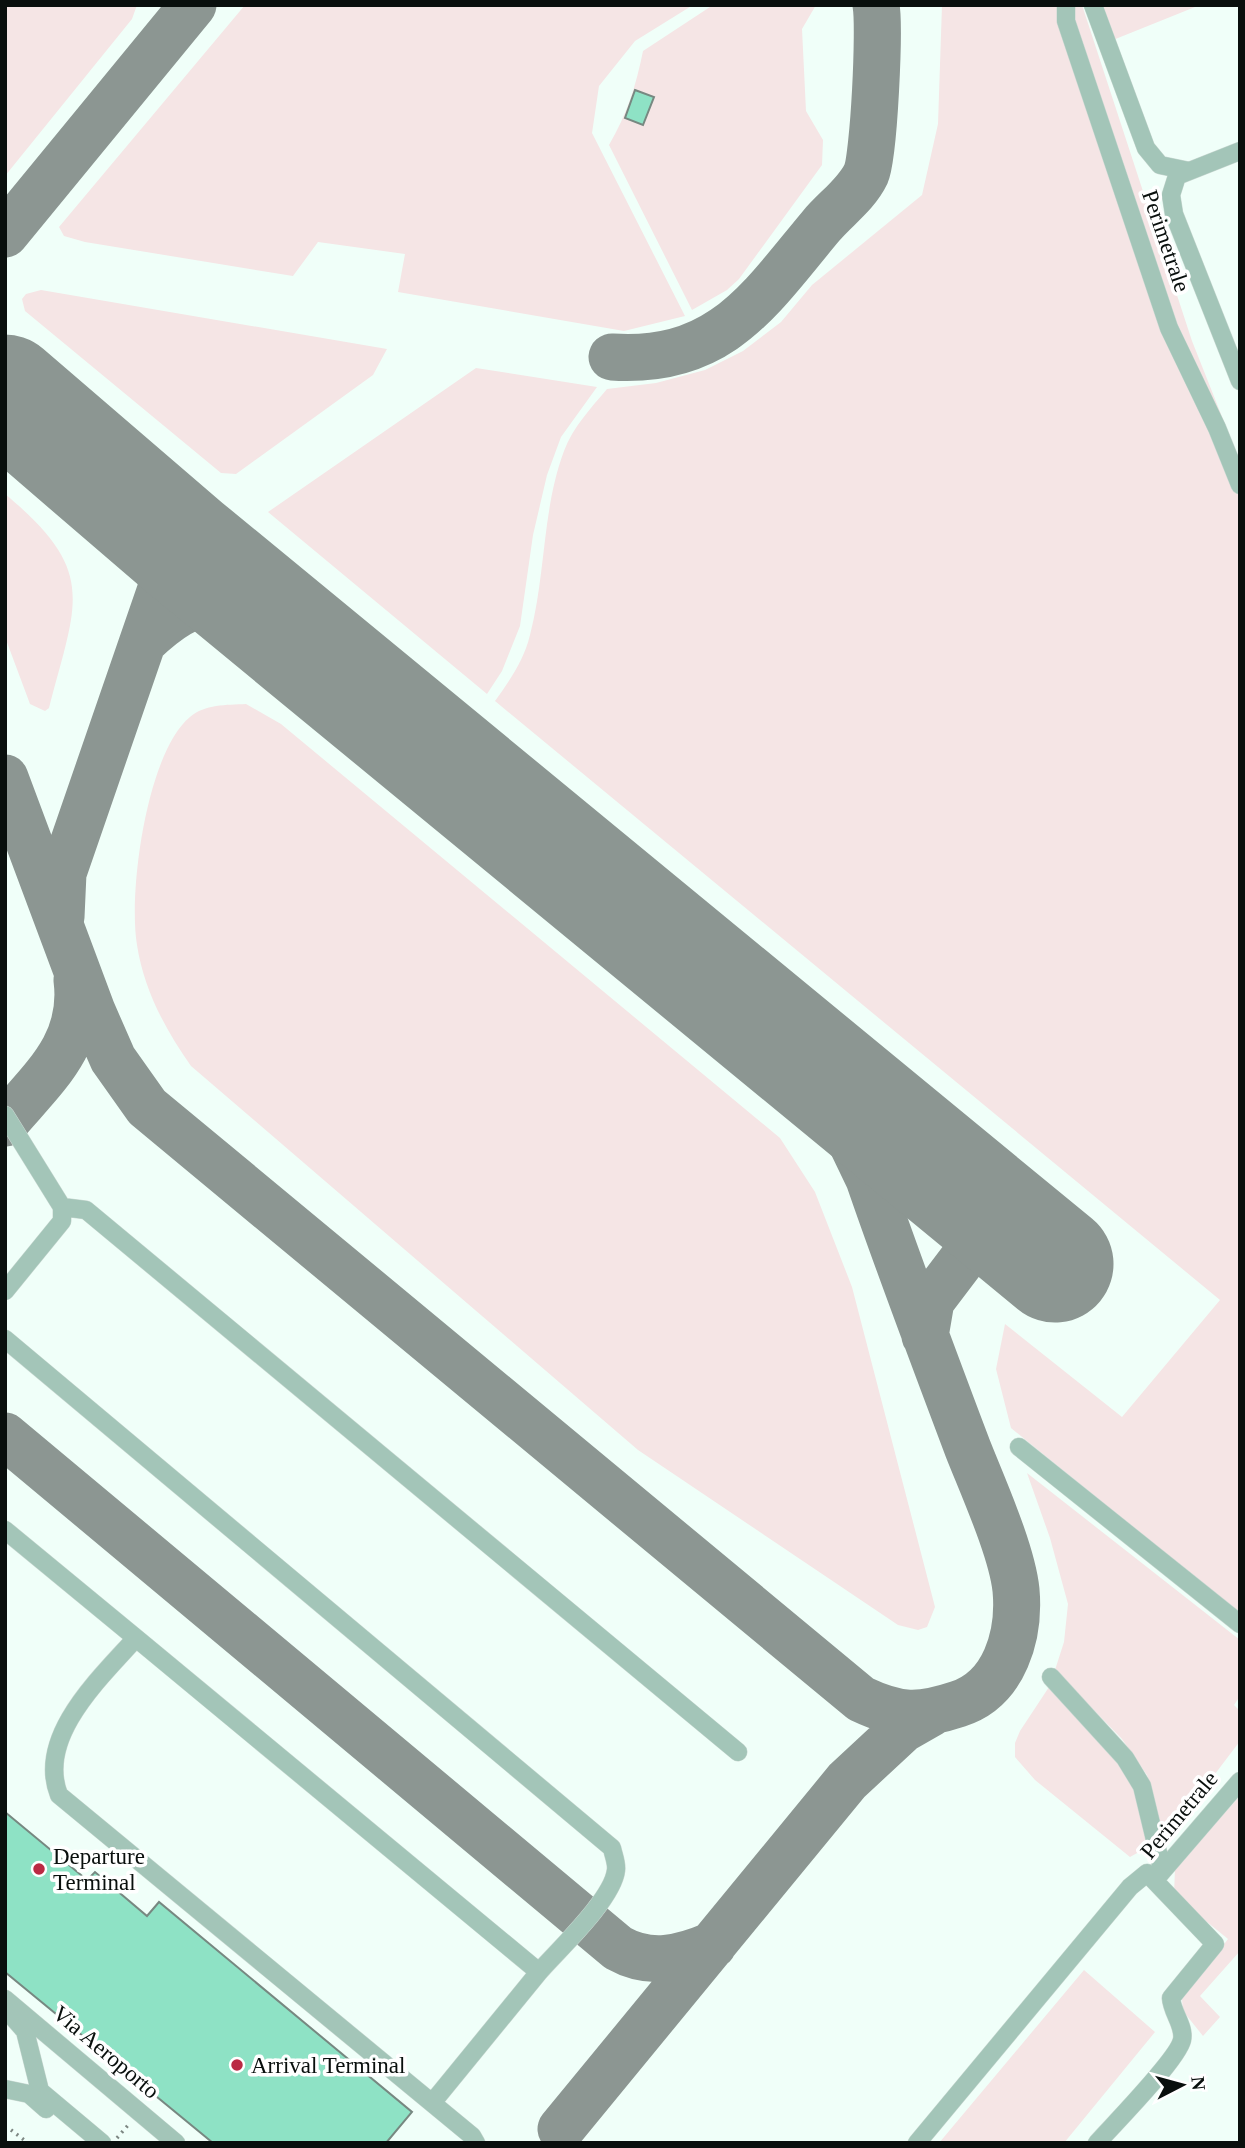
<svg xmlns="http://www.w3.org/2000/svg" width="1245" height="2148" font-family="'Times New Roman',serif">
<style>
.green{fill:#f5e5e5}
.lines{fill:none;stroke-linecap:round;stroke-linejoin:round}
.taxiway{stroke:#8c9692;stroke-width:47}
.runway{stroke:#8c9692;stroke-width:117}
.building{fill:#8ee2c5;stroke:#778881;stroke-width:2}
.minor-casing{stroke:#cbd9d3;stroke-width:19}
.path{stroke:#7d8783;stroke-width:3.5;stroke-dasharray:2 5;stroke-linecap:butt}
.minor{stroke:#a3c5b8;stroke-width:18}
.poi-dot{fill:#ba2943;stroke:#fff;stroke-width:2.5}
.labels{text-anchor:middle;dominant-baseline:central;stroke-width:7;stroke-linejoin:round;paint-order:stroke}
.street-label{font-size:23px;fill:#090f0d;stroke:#fff}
.poi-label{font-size:23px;fill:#090f0d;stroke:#fff;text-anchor:start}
</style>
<rect width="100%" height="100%" fill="#f0fff9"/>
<path class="green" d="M5,5H137L132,19L5,176Z
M245,5H693L635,41L599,86L592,133L685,316L624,331L398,292L405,254L318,242L293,276L85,242L64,236L59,227Z
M713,5H816L802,29L806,111L823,140L822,165L739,279L727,290L692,310L609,145C627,114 636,86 643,51Z
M942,5H1082L1192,341L1240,462V1614L1011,1428L996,1369L1005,1324L1122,1417L1220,1300L495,701C510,680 524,660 530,635C546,574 542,510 564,451C573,427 591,408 607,389L656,383L705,370L743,351L781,322L812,285L922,195L938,124Z
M1101,5H1200L1113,40Z
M41,290L387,349L373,375L236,474L221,473L25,311L22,299L26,294Z
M476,368L597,387L561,437L547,475L533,535L520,626L502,671L487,694L268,512Z
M5,494C99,572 76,602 49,708L45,711L30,704L5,637Z
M246,704L281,724L780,1138L815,1192L852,1287L935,1607L927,1627L918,1630L898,1625L638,1450L191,1066C165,1029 144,990 137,945C128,892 147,752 190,717C205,704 226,705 246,704Z
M1027,1473L1240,1640V1696L1234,1705L1240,1711V1741L1165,1840L1147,1775L1122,1739L1055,1670L1064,1642L1068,1604L1050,1538Z
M1049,1687L1107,1746L1131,1779L1148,1847L1130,1857L1035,1780L1015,1757V1743L1020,1731Z
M1240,1796V1951L1200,1996L1220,2017L1203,2036L1183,2011L1182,1999L1228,1939L1174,1895L1175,1868Z
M1084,1970L1155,2032L1064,2143H939Z"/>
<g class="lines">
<path class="taxiway" d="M5,234L193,5
M612,357C721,364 759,300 821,226C835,209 856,195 866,174C874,156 880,27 876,5
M143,642C196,592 223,593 286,628
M5,778L92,1011L113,1059L147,1107L861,1699C899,1717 919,1717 958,1704C1005,1689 1020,1635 1016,1590C1012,1551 983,1487 968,1449C934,1359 900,1269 869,1179L845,1129L790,1048
M61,917L63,873L161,589C164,537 146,521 113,485
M5,1123C43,1078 85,1044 77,980
M925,1336L931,1301L975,1243L978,1225L975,1209L961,1188
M5,1436L618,1948C650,1966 680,1959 713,1945
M561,2129L847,1781L903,1729L931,1713"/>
<path class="runway" d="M5,393L184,547L1055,1264"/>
</g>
<path class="building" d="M635,90L654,97L643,125L625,118Z
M5,1812L87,1880L95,1872L147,1916L159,1902L412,2112L386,2143H213L5,1972Z"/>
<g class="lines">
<defs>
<path id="minor" d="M1066,5V21L1169,328L1217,428L1240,485
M1093,5L1146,148L1160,165L1189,171
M1240,151L1177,176L1171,195L1174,214L1240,381
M5,1115L62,1207V1221L5,1291
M62,1207L86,1210L738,1752
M5,1339L612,1848C613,1854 617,1863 616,1870C613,1899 559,1949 539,1972
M1019,1447L1240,1624
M5,1530L136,1638
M1051,1677L1125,1758L1142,1786L1162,1869
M1159,1875L1240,1781
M5,1999L176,2143
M11,2015L25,2031L40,2091L102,2143
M5,2089L29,2094L46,2109
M432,2103L539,1972L136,1638C100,1678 36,1737 59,1795L472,2136L476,2143
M917,2143L1130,1887L1147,1873L1215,1944L1171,1998C1172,2013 1185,2026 1182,2040C1178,2059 1114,2124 1097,2143"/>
</defs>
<use href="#minor" class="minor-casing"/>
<path class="path" d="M11,2130L28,2143
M117,2138L130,2123"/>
<use href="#minor" class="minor"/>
</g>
<g class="poi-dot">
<circle cx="39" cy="1869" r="7"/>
<circle cx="237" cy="2065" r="7"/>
</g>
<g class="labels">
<g class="street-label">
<text transform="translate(1166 241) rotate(71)">Perimetrale</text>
<text transform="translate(1179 1815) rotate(-50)">Perimetrale</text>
<text transform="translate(106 2052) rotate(40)">Via Aeroporto</text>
</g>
<g class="poi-label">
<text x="53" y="1856">Departure<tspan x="53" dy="26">Terminal</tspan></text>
<text x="251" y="2065">Arrival Terminal</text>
</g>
</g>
<rect width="1245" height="2148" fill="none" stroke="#090f0d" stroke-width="14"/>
<g transform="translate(1182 2085) rotate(84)" stroke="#ffffff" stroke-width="5" paint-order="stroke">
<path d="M0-5L12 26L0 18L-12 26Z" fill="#090f0d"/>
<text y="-10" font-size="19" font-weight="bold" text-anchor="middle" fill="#090f0d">N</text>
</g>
</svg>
